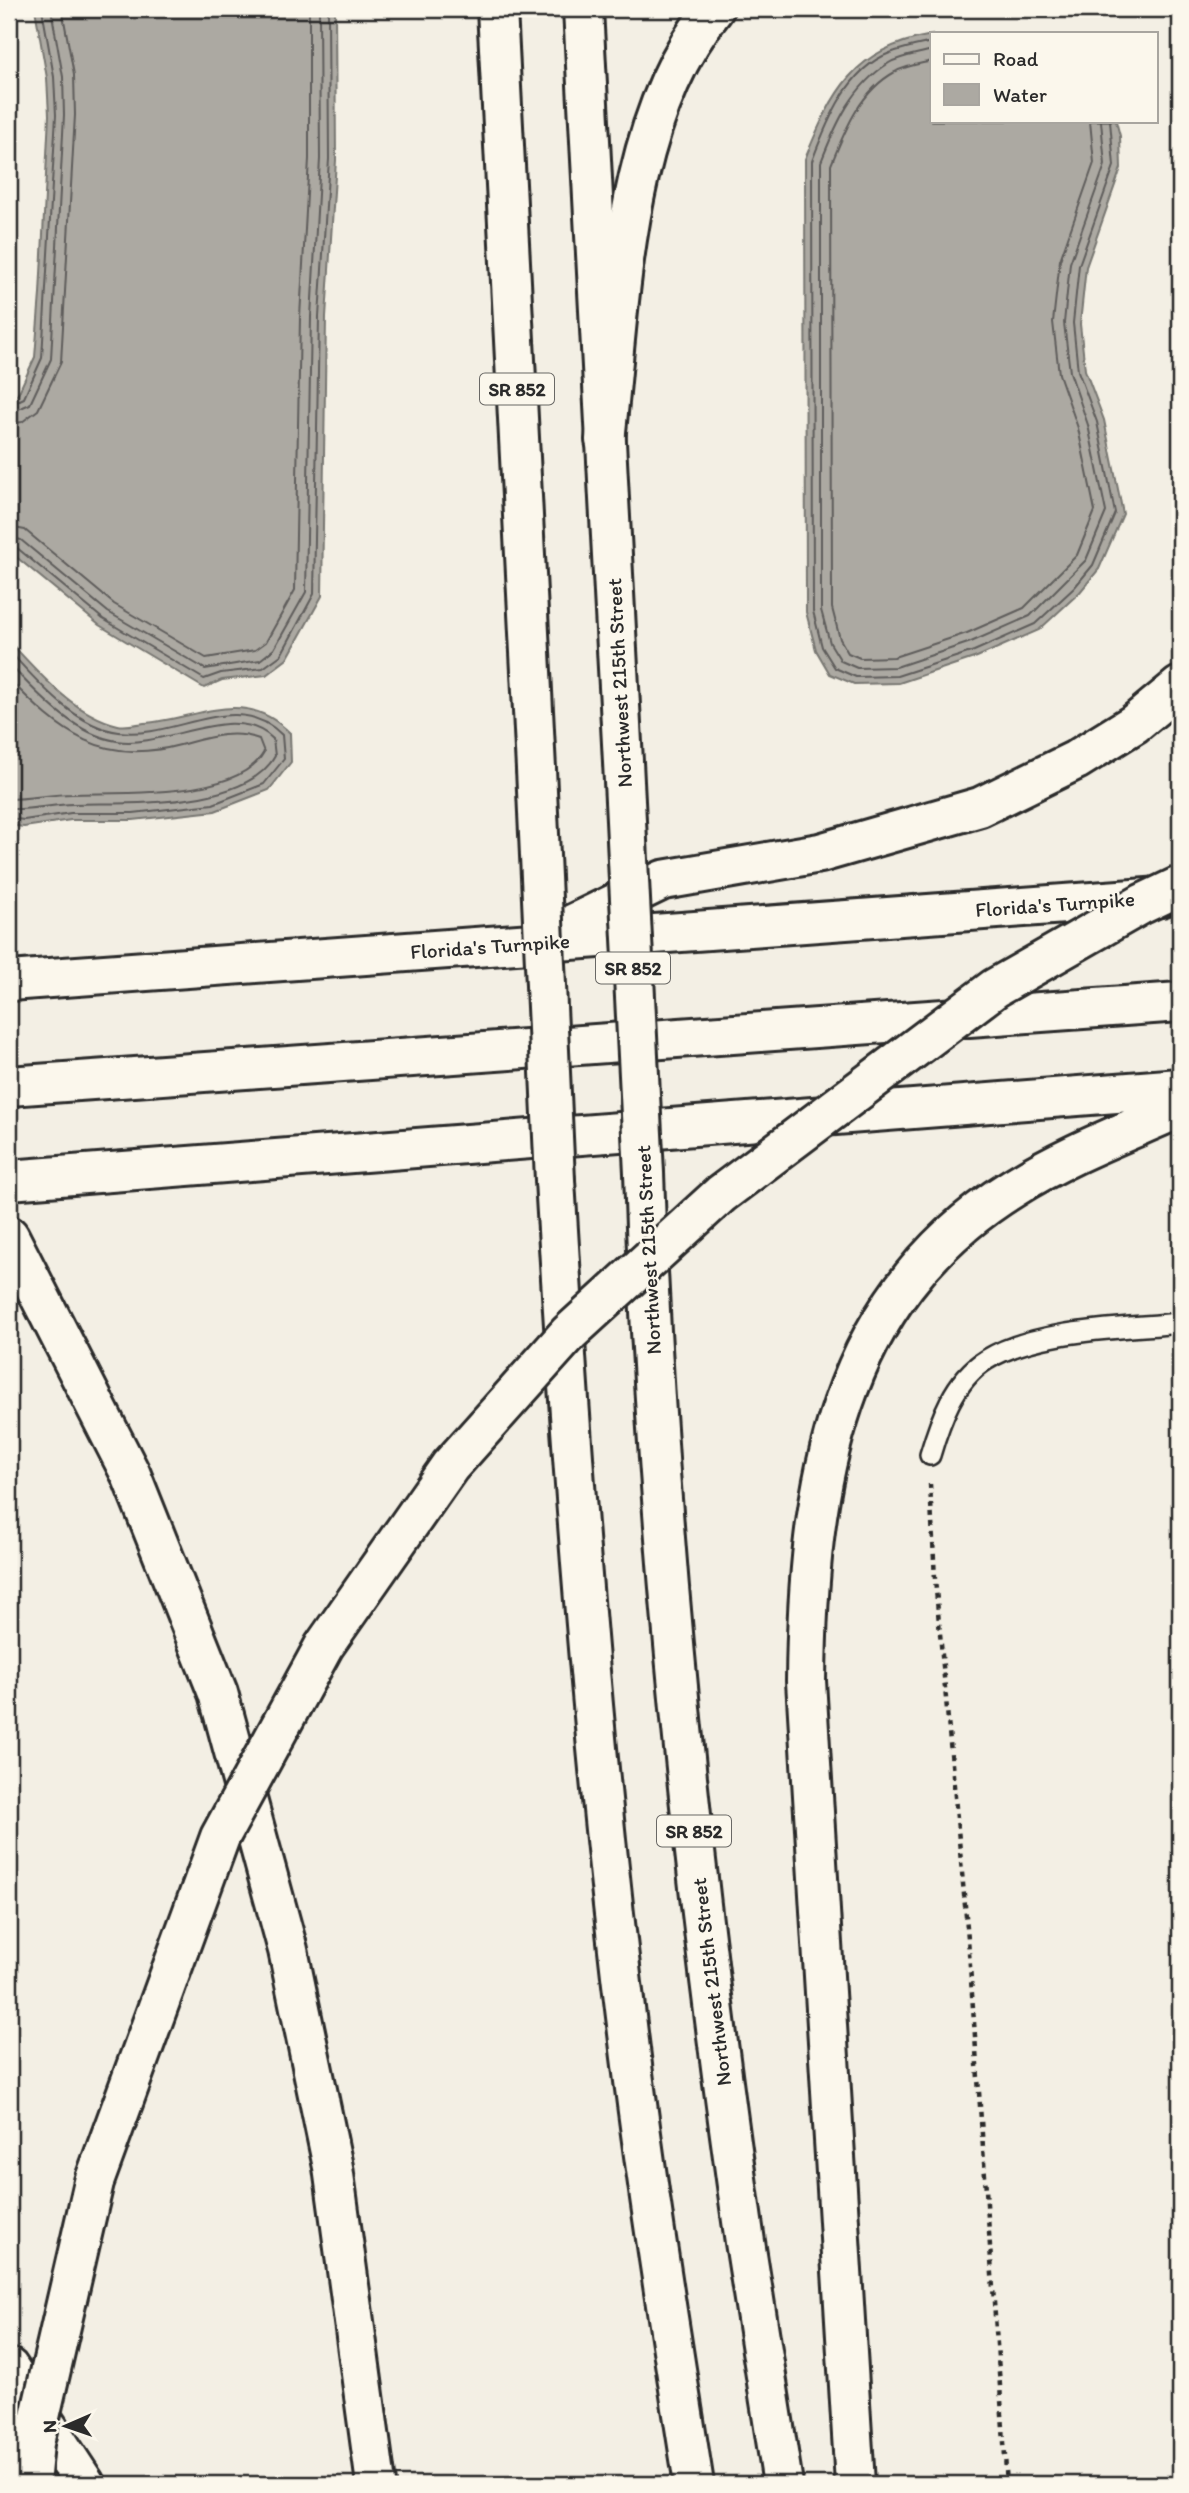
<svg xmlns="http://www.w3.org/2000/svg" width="1189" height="2493" font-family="Itim,sans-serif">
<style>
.water{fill:#aca9a2;stroke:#787772;stroke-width:2}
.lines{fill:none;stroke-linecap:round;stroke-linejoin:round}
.shore{stroke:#5f5d5b;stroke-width:2}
.lane-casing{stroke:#2b2b2b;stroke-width:24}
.primary-casing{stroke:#2b2b2b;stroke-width:44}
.highway-casing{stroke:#2b2b2b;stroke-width:44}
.path{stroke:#2b2b2b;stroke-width:4.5;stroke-dasharray:5 5;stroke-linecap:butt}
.lane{stroke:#fbf7ec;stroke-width:19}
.primary{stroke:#fbf7ec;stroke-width:38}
.highway{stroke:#fbf7ec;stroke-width:38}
.primary-bridge-casing{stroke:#2b2b2b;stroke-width:44;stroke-linecap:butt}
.highway-bridge-casing{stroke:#2b2b2b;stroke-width:44;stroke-linecap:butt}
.primary-bridge{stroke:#fbf7ec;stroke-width:38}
.highway-bridge{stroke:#fbf7ec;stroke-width:38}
.labels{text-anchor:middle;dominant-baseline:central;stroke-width:5;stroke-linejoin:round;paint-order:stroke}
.shield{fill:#fbf7ec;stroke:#696865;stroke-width:2}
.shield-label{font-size:19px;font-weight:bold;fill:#2b2b2b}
.street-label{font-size:21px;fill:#2b2b2b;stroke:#fbf7ec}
</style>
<rect width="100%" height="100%" fill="#f3efe4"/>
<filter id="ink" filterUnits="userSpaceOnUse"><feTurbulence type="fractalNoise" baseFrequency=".0143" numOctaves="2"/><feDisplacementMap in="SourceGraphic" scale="14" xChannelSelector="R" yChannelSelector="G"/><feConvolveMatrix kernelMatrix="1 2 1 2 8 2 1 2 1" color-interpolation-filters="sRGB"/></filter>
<g filter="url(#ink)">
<path class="water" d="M35,9H335L336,160L326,317L322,596L287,659L266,675L222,680L204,688L99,625L9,551V399L18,394L35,357L40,294L49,115L47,78Z
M932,35V121H1116L1120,136L1121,168L1086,267L1080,324L1085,370L1104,420L1123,514L1099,569L1080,592L1039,630L977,657L899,683L854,684L830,674L816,650L806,612L805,159C833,91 853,49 932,35Z
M9,641C39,673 73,714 118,725C126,727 136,724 144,723C199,719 244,686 290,733L291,762L269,790L215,811L133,820H71L24,827L9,825Z"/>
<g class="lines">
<path class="shore" d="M932,42C918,45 903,48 890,53C847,69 827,122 812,161L813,611L822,647L835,668L856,677L897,676L974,651L1035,624L1074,588L1093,565L1115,513L1097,422L1078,371L1073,323L1079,265L1114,166L1110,121
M932,50C919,54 901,56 889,63C852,86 836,124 821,162V610L830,643L841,661L857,668L896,667L971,642L1030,616L1086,560L1106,512L1088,425L1070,372L1064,323L1070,263L1105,165L1101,121
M932,61C920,64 905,66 895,72C860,91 845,130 831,165L832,608L840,639L848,653L860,658L894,657L967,633L1024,608L1077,555L1095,511L1078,428L1059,374L1053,322L1060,260L1094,163L1090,121
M9,405L24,398L42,358L56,115L54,77L42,9
M9,413L30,404L51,359L64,115L63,77L51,9
M9,424L22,422L38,410L61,362L75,115L74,75L62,9
M9,527L25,530L114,604L206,658L255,650L266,642L295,590L300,317L309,159V9
M9,537L21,540L108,612L205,669L260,660L274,649L306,592L311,317L320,159L319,9
M9,546L16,547L103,619L204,679L221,673L263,668L281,655L314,594L319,317L329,159L328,9
M9,651C38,682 75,727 119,732C174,740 236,688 282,735L284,759L264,784L213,804L133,813H71L24,820L9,818
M9,664C38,694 73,734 117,741C165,749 235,700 273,739L275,756C245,810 128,802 73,804C51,805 31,810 9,809
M9,679C61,733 102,766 180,745C207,738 232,729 259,739L264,752C238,800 120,792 72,794C51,794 30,799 9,799"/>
<defs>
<path id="lane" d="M930,1455C940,1421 954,1380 986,1360C1036,1329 1122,1329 1180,1323"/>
<path id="primary" d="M497,9L536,769
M583,9L623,762
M644,1173C656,1530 694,1888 745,2242C757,2323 771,2403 783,2484
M555,1180C572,1468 593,1755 629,2041C647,2189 671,2337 694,2484"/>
<path id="highway" d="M605,440C621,303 622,121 714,9
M552,934L663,880L820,853L980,807L1076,760L1134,724L1180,686
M9,981L1161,897
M9,1086L1180,1002
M9,1180L1180,1088
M9,1236L131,1475L218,1693L288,1950L333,2167L376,2484
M9,2368L85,2484
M855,2484L806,1681C808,1489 834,1299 1013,1188C1065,1155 1124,1133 1180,1108"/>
</defs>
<use href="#lane" class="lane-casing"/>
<use href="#primary" class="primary-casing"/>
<use href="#highway" class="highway-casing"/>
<path class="path" d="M930,1484L935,1579L968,1938L1007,2484"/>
<use href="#lane" class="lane"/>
<use href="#primary" class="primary"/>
<use href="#highway" class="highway"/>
<defs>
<path id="primary-bridge" d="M623,762L644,1173
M536,769L555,1180"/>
<path id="highway-bridge" d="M30,2484L34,2443L94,2182L220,1837L324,1646L450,1466L569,1333L721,1194L995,988L1142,904L1180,886"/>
</defs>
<use href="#primary-bridge" class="primary-bridge-casing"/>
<use href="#highway-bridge" class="highway-bridge-casing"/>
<use href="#primary-bridge" class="primary-bridge"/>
<use href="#highway-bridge" class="highway-bridge"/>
</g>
</g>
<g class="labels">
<g class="shield">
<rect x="480" y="373.5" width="74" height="31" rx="5"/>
<rect x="596" y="952.5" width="74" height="31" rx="5"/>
<rect x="657" y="1815.5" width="74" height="31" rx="5"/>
</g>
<g class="shield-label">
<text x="517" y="389">SR 852</text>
<text x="633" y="968">SR 852</text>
<text x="694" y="1831">SR 852</text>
</g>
<g class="street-label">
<text transform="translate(619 683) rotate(-93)">Northwest 215th Street</text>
<text transform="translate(1055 904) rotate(-4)">Florida's Turnpike</text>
<text transform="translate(490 946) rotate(-4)">Florida's Turnpike</text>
<text transform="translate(648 1250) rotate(-93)">Northwest 215th Street</text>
<text transform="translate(711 1982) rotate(-97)">Northwest 215th Street</text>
</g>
</g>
<rect width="1189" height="2493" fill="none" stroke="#fbf7ec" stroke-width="35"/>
<rect x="18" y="18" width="1154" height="2458" fill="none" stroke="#2b2b2b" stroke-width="2.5" filter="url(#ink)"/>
<rect x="930" y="32" width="228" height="91" fill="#fbf7ec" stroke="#a8a59f" stroke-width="2"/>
<rect x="944" y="54" width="35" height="10" fill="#fbf7ec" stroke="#a8a59f" stroke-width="2"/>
<text x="993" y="66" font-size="21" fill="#2b2b2b">Road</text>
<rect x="944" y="84" width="35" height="21" fill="#aca9a2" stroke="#a8a59f" stroke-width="2"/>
<text x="993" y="102" font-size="21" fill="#2b2b2b">Water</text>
<g transform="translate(66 2426) rotate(268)" stroke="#fbf7ec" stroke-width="5" paint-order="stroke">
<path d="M0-5L12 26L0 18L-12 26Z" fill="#2b2b2b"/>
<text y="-10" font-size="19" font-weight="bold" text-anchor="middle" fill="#2b2b2b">N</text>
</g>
</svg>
